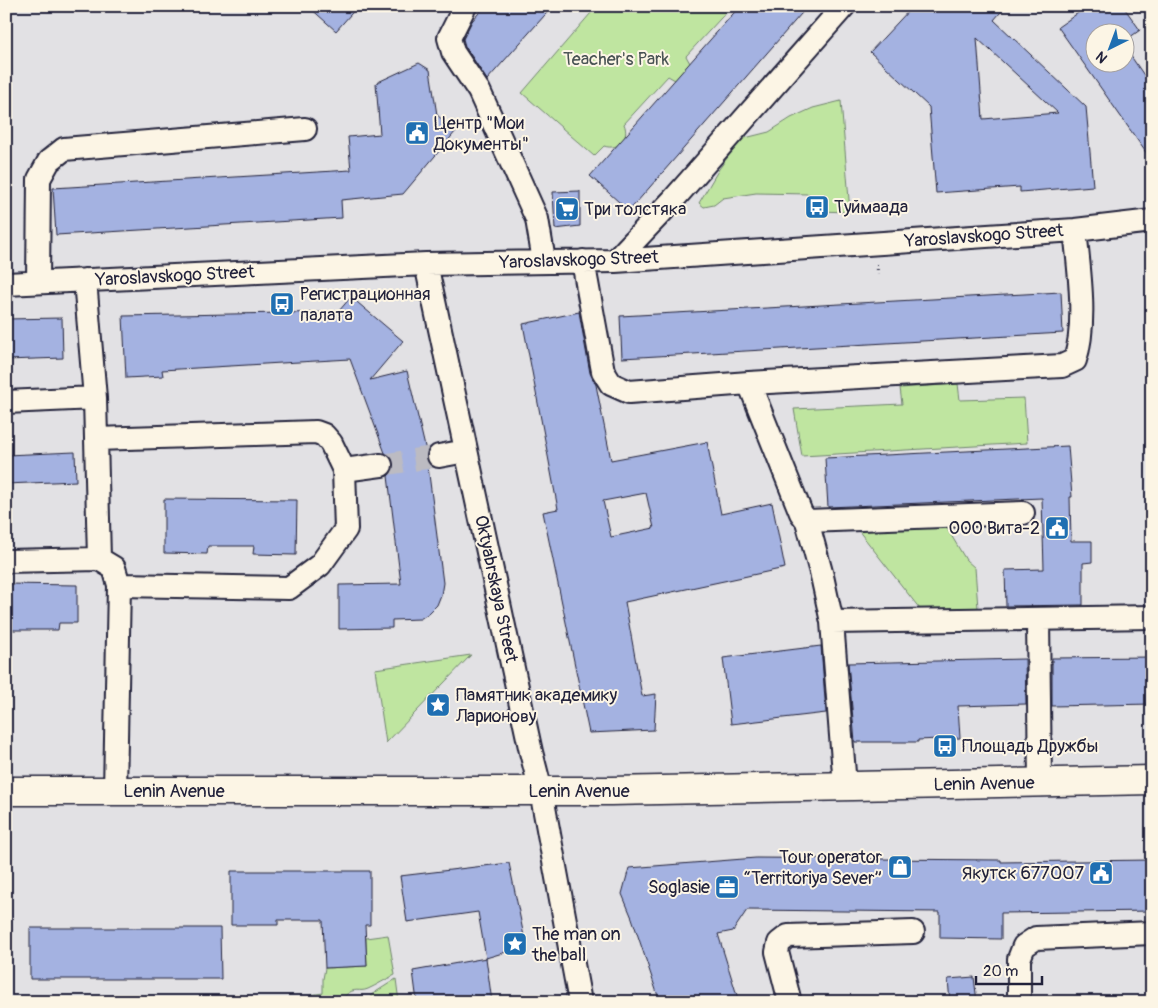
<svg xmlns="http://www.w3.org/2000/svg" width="1158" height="1008" font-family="Pangolin,sans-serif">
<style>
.green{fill:#bfe5a0;stroke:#70846e}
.building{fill:#a4b2e1;stroke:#22223b;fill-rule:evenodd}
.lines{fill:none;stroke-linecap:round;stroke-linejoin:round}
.minor-tunnel{stroke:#bcbbc2;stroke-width:22;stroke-dasharray:22 11;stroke-linecap:butt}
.minor-casing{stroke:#22223b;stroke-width:26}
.major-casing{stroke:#22223b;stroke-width:31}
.path{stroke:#22223b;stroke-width:3;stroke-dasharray:1 4;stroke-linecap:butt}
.minor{stroke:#fcf5e5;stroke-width:22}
.major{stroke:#fcf5e5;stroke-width:28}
.labels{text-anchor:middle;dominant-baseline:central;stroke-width:4;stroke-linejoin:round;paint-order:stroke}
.park-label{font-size:18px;fill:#495354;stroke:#fcf5e5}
.poi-label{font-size:18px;fill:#22223b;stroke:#fcf5e5;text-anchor:start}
.street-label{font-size:18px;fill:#22223b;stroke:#fcf5e5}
</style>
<rect width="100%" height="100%" fill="#e2e1e4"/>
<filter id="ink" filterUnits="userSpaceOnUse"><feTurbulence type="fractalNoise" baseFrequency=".02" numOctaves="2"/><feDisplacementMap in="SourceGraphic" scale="10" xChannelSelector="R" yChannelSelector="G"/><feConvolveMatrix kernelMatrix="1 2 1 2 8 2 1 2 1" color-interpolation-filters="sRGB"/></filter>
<g filter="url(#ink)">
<path class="green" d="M597,6H732L686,56L691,65L675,80L668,76L624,124C630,138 619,151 604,146L594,156L522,93Z
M841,101L850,212L817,211L816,198L809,194L756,193L723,198L714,205L704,207L699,203L719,169L741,139L769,132L791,118L813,108Z
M958,384L960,400L1024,398L1027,443L802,456L794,409L902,404L900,388Z
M945,525L966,560L975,568L978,608L920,609L858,530Z
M471,655L386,743L375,669Z
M388,935L395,975C386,979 377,985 368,989C359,993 355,986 345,996V1002H312L311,995L323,993V979L325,968L367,966L366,938Z
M396,979L399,1002H376L371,995Z"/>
<path class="building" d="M308,6H358L336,31Z
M485,6H553L487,80L465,46L463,39L472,21Z
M740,6H808L629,211L590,176Z
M913,6H1006L994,20L1086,107L1093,186L1020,192V187L936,193L929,107L870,52ZM977,38L1058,113L983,119Z
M1088,6H1123L1140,30L1126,40V32H1096V62H1126V49L1152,87V161L1058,27Z
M419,63L430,70L437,115L456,131L403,194L341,200L342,218L56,235L53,188L351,170L348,137L380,134L376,83Z
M580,191V226L555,229L553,192Z
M1061,292L1063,333L622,358L620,316Z
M351,297L403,341L370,380L407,371L426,451L443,583L441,595L437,605L429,613L420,619L392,620V628L339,629V585L401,584L388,476L393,470L394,463L391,457L385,453L350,359L162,370L163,376L126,378L123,316L338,312Z
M579,312L590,373L596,385L611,460L707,442L721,514L772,503L785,568L625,602L642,696L656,694L654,730L589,733L543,512L558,509L523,324ZM646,493L654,528L611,537L603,501Z
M62,318L63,358L6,360V319Z
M1068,446L1072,497H1070L1071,541H1092V562L1083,563V605L1006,606L1005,570L1044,569L1042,498L828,507L825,458Z
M75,452L76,481L6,484V455Z
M164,499L297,500L296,555L253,554L254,546H208L207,554L164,553Z
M6,584L77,585V623H59L58,630H6Z
M821,646L826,713L731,724L723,658Z
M1152,657V704L1052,706V658Z
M1025,659L1026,704L958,706L960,738L918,740V742H855L848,663Z
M756,858L1001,860V862L1152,860V911L1001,913V939L940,938V912L747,910L733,931L718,934L739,1002H660L632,918L622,894L629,868Z
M509,863L526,946L486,958L478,912L407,922L400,876Z
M231,871H370V925H365L367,966L325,968L323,920H278V925H231Z
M30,928H220L221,979H30Z
M486,958L492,1002H417L413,971Z
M974,977L977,1002H950L948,979Z"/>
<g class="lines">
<path class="minor-tunnel" d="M381,465L439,456"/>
<defs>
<path id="minor" d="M465,6L449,38L453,52L479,91L537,219L544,261
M583,261L603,371L611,384L629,392L749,383L801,513L807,521L822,576L832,622L845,786
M615,261L672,201L844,6
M426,264L531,752L541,791L580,1002
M85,280L95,398L99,559L114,568L119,585L115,791
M38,282L39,179L49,161L64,149L305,129
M6,284L426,264L615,261L1075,230L1152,221
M749,383L1062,366L1075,360C1087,323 1079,269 1075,230
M6,402L95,398
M96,439L316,432L324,435L331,443L344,470L346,529L320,565L289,588L119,585
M439,456L466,451
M344,470L381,465
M807,521L1023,513
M6,561L99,559
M1038,619L1040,783
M832,622L1152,617
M790,1002L777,952L779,943L788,936L913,932
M1019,1002V959L1024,946L1036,938L1152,933"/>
<path id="major" d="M6,791H611L1152,780"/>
</defs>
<use href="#minor" class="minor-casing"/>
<use href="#major" class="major-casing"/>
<path class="path" d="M877,264L878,278"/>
<use href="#minor" class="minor"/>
<use href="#major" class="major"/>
</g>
</g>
<defs>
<symbol id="civic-square" viewBox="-11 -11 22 22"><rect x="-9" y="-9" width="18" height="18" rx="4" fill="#1f6fb2" stroke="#fcf5e5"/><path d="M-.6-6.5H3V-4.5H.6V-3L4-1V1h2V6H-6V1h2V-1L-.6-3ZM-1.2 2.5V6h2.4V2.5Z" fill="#fff"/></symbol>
<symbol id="bus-square" viewBox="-11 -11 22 22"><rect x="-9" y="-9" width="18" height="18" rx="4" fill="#1f6fb2" stroke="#fcf5e5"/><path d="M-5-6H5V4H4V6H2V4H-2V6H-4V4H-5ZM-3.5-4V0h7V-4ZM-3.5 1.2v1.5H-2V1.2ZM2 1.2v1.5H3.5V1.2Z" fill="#fff"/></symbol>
<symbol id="supermarket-square" viewBox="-11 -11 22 22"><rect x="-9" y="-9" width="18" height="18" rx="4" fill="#1f6fb2" stroke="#fcf5e5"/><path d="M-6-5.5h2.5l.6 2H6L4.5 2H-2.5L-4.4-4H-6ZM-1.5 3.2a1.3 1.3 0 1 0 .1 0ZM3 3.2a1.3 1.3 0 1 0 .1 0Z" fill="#fff"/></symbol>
<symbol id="sight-square" viewBox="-11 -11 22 22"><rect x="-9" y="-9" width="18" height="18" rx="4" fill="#1f6fb2" stroke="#fcf5e5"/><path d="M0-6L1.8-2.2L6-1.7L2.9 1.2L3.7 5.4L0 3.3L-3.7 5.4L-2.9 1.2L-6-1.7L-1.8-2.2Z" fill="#fff"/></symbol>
<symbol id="shop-square" viewBox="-11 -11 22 22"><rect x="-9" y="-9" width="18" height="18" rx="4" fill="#1f6fb2" stroke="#fcf5e5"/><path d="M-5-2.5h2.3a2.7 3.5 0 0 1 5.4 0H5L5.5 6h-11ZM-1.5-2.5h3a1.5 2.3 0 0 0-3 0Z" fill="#fff"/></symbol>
<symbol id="office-square" viewBox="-11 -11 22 22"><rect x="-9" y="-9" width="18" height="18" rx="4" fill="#1f6fb2" stroke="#fcf5e5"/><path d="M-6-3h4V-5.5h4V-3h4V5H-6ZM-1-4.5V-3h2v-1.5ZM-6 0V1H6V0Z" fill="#fff"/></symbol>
</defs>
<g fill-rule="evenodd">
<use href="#civic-square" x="403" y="119" width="28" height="28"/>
<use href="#bus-square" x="803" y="193" width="28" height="28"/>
<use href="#supermarket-square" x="553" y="195" width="28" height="28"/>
<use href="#bus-square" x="268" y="290" width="28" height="28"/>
<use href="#civic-square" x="1043" y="514" width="28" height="28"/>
<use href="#sight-square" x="424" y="691" width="28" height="28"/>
<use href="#bus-square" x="931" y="732" width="28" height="28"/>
<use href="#shop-square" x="886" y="853" width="28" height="28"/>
<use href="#civic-square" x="1087" y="859" width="28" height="28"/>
<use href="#office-square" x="713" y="873" width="28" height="28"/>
<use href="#sight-square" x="501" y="930" width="28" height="28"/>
</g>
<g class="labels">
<g class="park-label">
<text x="616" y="59">Teacher's Park</text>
</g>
<g class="poi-label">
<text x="434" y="123">Центр "Мои<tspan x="434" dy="21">Документы"</tspan></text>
<text x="834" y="207">Туймаада</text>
<text x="584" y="209">Три толстяка</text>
<text x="300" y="294">Регистрационная<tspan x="300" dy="21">палата</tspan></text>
<text x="1040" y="528" text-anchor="end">ООО Вита-2</text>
<text x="456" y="695">Памятник академику<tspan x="456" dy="21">Ларионову</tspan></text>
<text x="962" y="746">Площадь Дружбы</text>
<text x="882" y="857" text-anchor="end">Tour operator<tspan x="882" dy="21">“Territoriya Sever”</tspan></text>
<text x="1084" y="873" text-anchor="end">Якутск 677007</text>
<text x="710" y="887" text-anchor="end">Soglasie</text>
<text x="532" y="934">The man on<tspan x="532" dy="21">the ball</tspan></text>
</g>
<g class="street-label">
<text transform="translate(984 236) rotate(-4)">Yaroslavskogo Street</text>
<text transform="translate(579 260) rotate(-2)">Yaroslavskogo Street</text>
<text transform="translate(175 276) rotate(-3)">Yaroslavskogo Street</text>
<text transform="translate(496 589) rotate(78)">Oktyabrskaya Street</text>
<text transform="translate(984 784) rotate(-1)">Lenin Avenue</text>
<text x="174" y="791">Lenin Avenue</text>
<text x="579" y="791">Lenin Avenue</text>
</g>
</g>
<rect width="1158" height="1008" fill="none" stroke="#fcf5e5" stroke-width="25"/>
<rect x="12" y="12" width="1133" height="983" fill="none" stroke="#22223b" stroke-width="2" filter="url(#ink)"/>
<g transform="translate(1110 48) rotate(222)"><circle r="24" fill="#fcf5e5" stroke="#a5a1a1"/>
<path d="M0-4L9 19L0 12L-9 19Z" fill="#1f6fb2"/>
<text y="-8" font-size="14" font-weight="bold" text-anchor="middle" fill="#22223b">N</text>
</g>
<path d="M976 976v8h66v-8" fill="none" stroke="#22223b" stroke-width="2.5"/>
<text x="983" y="976" font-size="15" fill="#22223b" stroke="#fcf5e5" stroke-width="4" paint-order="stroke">20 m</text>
</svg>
